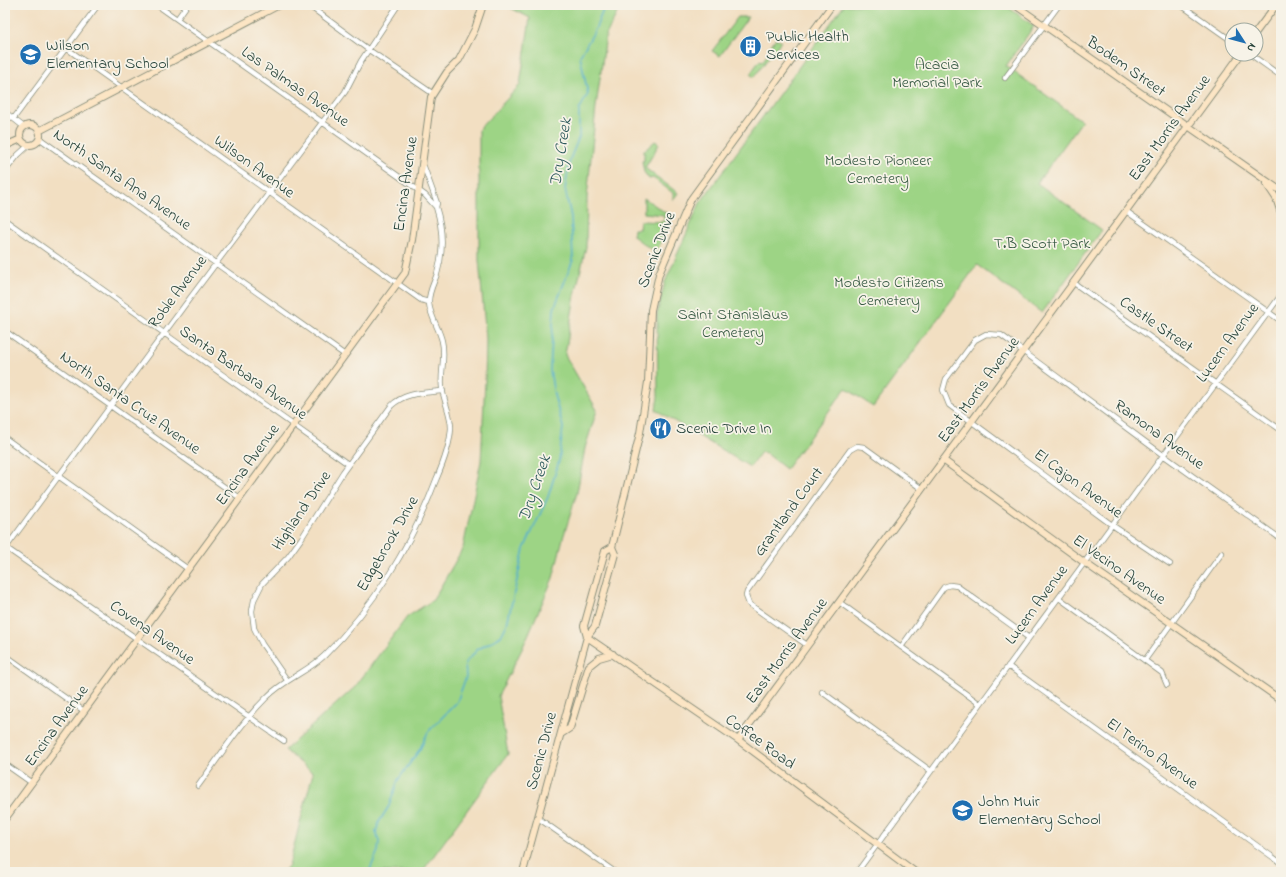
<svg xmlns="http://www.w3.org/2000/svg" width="1286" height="877" font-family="'Indie Flower',sans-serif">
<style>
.green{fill:#9dd485;stroke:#5e885c}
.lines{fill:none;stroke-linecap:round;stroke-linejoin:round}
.stream{stroke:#51aecf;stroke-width:1.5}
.street-casing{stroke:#888e7b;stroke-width:6}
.secondary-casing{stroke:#888e7b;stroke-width:8}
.street{stroke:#fff;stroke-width:4.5}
.secondary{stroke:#fce5c4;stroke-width:6}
.labels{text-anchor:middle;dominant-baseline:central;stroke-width:3.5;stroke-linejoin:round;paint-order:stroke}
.poi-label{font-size:16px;fill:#1f3d34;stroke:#f7f3e8;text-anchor:start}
.park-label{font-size:16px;fill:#385b44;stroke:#f7f3e8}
.street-label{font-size:16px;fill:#1f3d34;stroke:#f7f3e8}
.water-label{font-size:17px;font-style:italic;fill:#2c595b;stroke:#f7f3e8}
</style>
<rect width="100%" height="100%" fill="#f7f3e8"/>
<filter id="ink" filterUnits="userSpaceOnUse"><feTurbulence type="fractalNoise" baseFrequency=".025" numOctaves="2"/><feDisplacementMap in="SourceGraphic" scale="8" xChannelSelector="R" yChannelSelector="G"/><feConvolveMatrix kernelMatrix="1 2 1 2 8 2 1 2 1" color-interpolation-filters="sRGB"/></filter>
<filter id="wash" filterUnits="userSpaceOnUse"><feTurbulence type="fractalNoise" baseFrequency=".012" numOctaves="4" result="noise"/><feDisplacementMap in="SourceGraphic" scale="16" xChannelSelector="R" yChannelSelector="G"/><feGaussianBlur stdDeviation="0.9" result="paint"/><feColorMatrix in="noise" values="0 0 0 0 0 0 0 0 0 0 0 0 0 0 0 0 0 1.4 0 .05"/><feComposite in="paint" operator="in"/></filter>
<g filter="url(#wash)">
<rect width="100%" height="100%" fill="#f2dfc2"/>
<path class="green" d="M505,5H621L606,35L596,107L587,198L586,247L575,295L565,355L597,410L585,448L577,493L563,538L553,578L522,649L498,696L508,754L422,872H283L289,865L313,773L285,750L355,687L407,617L433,600L463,548L481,461L485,381L486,339L479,260V129L520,85L530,18Z
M844,5H1005L1034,26L1006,66L1082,121L1037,183L1102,230L1042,313L977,265L873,407L846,388L786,469L766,453L761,452L750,467L656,410L658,397L657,314L665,282L700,203Z
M738,17H748L720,56L712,51Z
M776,38L781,41L754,77L750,74L760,60L762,62L773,47L771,45Z
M655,141L659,144L645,168L678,193L673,200V193L653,178L649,179L644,172L642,161H644V151Z
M644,198L672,217L656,253L633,236L634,229H639L640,221L664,222V215L644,213Z"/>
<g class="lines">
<path class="stream" d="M369,872L378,851L379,841L376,832L379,822L389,806L398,780L420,749L428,732L457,702L466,677L465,663L477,650L501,636L507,624L524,549L548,497L559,461L563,427L554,395L550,370L554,309L573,260L571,217L565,189L570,159L579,137V110L588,94L580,56L595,30L605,5"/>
</g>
</g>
<g filter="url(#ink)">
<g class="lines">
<defs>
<path id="street" d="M157,5L425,195L436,207
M308,5L369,50L432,93
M1181,5L1232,41
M177,19L187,5
M66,48L421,300L429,302
M1250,54L1281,76
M1005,78L1059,5
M5,112L24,127
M14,118L98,5
M39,138L345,355
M5,171L18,155L29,145
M1126,211L1281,321
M5,220L348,464
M1074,283L1281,430
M5,331L240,498
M5,438L188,569
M5,547L284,741
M5,549L190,298L345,92L361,61L398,5
M1170,564L1112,525L949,405L943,390L946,379L975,340L986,334L1001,335L1163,455L1281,539
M1059,598L1162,673L1167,685
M839,602L980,704
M807,645L749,604L746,596L747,592L850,450L857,446L864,447L922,489
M901,647L944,587L950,585L957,586L1029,638
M5,655L84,711
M1145,660L1222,553
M1008,666L1281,863
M287,680L262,644L254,628L252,611L254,600L262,584L288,557L301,539L343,472L391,406C405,392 424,393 443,391
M822,692L931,771
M5,764L32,783
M198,786C220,756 240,724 266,698C283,680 307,672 324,656C373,608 412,544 436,480C443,464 450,446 451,428C451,414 444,402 442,388C440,372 446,357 442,341C439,328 430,316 429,303C428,293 434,283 437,274C444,251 443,229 436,207L437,203L423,164
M538,818L615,872
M857,872L1281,295"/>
<path id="secondary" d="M1015,5L1281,191
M1256,32L1276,5
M20 135a10 10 0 1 1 20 0a10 10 0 1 1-20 0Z
M39,131L279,5
M5,146L21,139
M1266,183L1276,198L1281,213
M943,460L1085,563L1281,700
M587,637L738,740L915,872
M587,637L584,626L605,551L612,547
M561,734L570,728L589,666L599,658L613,654
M738,740L1241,54
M5,819L405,273L412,240L431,97L447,72L459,60L475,29L483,5
M523,872L587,637L595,626L615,554L612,547L640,433L648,382L651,310L659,274L691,199L832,5"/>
</defs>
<use href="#street" class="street-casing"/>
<use href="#secondary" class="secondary-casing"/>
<use href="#street" class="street"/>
<use href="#secondary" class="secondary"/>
</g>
</g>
<defs>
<symbol id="building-disc" viewBox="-11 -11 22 22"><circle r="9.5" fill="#1f6fb2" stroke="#f7f3e8"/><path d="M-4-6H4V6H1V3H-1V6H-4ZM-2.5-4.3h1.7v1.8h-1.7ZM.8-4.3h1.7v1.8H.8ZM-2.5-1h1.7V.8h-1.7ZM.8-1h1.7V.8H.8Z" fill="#fff"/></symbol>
<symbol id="school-disc" viewBox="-11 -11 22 22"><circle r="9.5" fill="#1f6fb2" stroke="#f7f3e8"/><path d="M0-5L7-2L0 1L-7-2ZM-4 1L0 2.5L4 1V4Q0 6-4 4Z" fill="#fff"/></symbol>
<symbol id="restaurant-disc" viewBox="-11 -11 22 22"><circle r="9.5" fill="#1f6fb2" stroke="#f7f3e8"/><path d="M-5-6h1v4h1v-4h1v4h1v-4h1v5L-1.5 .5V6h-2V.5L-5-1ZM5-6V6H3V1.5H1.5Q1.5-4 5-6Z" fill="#fff"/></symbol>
</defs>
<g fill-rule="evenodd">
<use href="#building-disc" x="738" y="34" width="25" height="25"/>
<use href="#school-disc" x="18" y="42" width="25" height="25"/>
<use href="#restaurant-disc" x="648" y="416" width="25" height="25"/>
<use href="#school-disc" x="950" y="798" width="25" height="25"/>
</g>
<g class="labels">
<g class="poi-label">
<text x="766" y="37">Public Health<tspan x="766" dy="18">Services</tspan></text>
<text x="46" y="46">Wilson<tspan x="46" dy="18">Elementary School</tspan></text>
<text x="676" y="429">Scenic Drive In</text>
<text x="978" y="802">John Muir<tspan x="978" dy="18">Elementary School</tspan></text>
</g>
<g class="park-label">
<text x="937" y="65">Acacia<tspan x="937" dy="18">Memorial Park</tspan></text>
<text x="878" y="161">Modesto Pioneer<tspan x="878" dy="18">Cemetery</tspan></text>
<text x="1042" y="244">T.B Scott Park</text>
<text x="889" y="283">Modesto Citizens<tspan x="889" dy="18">Cemetery</tspan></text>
<text x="733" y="315">Saint Stanislaus<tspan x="733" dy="18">Cemetery</tspan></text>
</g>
<g class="street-label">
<text transform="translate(1126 67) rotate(35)">Bodem Street</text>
<text transform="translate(295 87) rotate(35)">Las Palmas Avenue</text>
<text transform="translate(1170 128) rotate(-54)">East Morris Avenue</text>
<text transform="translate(254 167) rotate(36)">Wilson Avenue</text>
<text transform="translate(122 180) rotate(35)">North Santa Ana Avenue</text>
<text transform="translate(406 184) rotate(-82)">Encina Avenue</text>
<text transform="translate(657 250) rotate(-69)">Scenic Drive</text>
<text transform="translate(178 292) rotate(-53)">Roble Avenue</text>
<text transform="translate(1156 325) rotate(35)">Castle Street</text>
<text transform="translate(1228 343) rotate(-54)">Lucern Avenue</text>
<text transform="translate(243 373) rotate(35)">Santa Barbara Avenue</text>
<text transform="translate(979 390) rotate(-54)">East Morris Avenue</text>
<text transform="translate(130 403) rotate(35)">North Santa Cruz Avenue</text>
<text transform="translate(1159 435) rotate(36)">Ramona Avenue</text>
<text transform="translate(248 465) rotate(-54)">Encina Avenue</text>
<text transform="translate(1078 484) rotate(36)">El Cajon Avenue</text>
<text transform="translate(302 511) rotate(-56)">Highland Drive</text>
<text transform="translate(789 512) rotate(-54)">Grantland Court</text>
<text transform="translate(388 544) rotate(-60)">Edgebrook Drive</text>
<text transform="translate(1119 570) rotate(35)">El Vecino Avenue</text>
<text transform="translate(1037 605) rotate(-54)">Lucern Avenue</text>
<text transform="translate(152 633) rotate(35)">Covena Avenue</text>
<text transform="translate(787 651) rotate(-54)">East Morris Avenue</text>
<text transform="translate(57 726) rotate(-54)">Encina Avenue</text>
<text transform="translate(760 742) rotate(36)">Coffee Road</text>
<text transform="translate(542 751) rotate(-75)">Scenic Drive</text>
<text transform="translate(1152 754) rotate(36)">El Terino Avenue</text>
</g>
<g class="water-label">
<text transform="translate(561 152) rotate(-81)">Dry Creek</text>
<text transform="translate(535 488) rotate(-71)">Dry Creek</text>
</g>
</g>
<rect width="1286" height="877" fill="none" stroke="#f7f3e8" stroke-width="20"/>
<g transform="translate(1244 42) rotate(126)"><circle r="19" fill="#f7f3e8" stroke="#a1aaa0"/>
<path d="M0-3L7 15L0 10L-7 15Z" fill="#1f6fb2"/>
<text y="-6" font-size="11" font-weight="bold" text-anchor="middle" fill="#1f3d34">N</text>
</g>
</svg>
